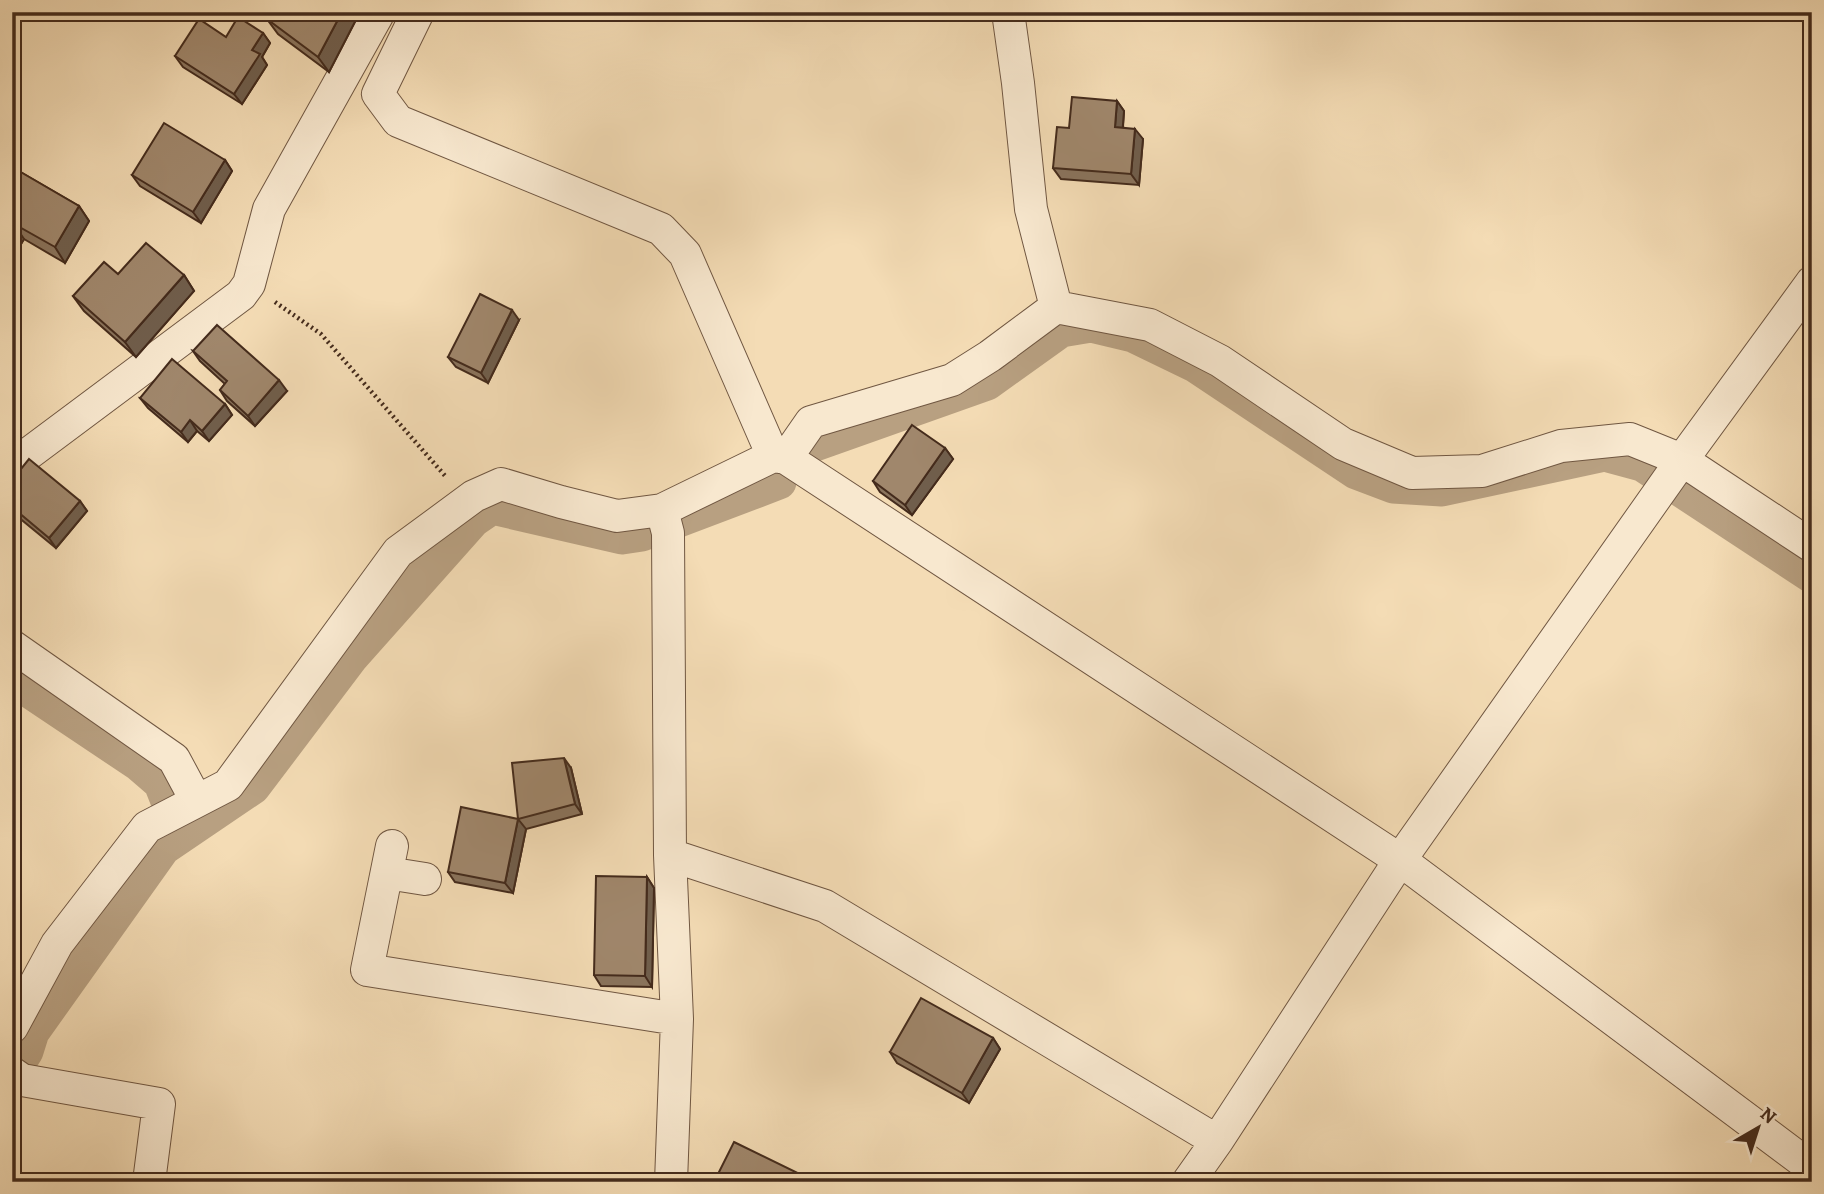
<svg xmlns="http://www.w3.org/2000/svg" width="1824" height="1194" font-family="Alegreya,serif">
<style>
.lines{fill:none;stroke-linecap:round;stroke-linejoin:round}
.canal{stroke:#b8a081;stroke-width:35}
.minor-casing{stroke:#705742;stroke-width:34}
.path{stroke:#442b1c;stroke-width:4.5;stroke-dasharray:2 3.5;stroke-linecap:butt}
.minor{stroke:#f8e8cf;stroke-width:32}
.wall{fill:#8a745d;stroke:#442b1c;stroke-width:2}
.shaded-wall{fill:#705e4c;stroke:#442b1c;stroke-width:2}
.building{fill:#a0876c;stroke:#442b1c;stroke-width:2}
</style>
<rect width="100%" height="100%" fill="#f4dcb5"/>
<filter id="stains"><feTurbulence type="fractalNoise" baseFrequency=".00286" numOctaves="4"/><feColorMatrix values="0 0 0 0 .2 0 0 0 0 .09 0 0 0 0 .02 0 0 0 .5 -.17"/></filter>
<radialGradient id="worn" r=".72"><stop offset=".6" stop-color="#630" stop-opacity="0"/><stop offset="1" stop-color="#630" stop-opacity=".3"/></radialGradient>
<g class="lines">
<path class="canal" d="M815,444L987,383L1061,330L1091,325L1133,335L1195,365L1356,472L1393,486L1442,489L1605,454L1642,464L1812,576
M12,679L139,764L161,783L181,834
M12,1073L26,1051L32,1032L163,848L253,787L352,656L473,520L492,507L622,537L642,534L779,482"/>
<defs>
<path id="minor" d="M418,12L378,94L398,121L661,229L685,254L773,456
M1056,307L1150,325L1220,361L1343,444L1412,473L1482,471L1561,446L1630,439L1682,460L1812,546
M786,458L811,422L952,380L990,356L1056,307L1031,209L1018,83L1008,12
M12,466L241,295L249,284L269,209L379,12
M662,510L668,533L670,855
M12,646L174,759L196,800
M392,846L367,970L677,1019
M387,873L425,879
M12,1027L57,944L147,827L228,785L398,552L474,496L501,484L561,502L617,516L662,510L773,456L786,458L1400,860L1812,1168
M12,1073L22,1080L159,1104L149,1182
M671,1182L677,1019L670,855L825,906L1217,1141
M1188,1182L1217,1141L1400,860L1682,460L1812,282"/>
</defs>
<use href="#minor" class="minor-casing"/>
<path class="path" d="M275,302L321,334L447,478"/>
<use href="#minor" class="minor"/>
</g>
<path class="wall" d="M360,12L329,72L278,34L267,19Z
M263,33L270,43L262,57L267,65L242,104L183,67L175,56L226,37Z
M1117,101L1124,111L1123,127L1143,139L1139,185L1061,179L1053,168L1069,128Z
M225,160L232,171L201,223L140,186L132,175Z
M12,167L79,206L89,221L65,263L24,239L12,259Z
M118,274L184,275L194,291L136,357L84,311L73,296Z
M519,320L488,383L456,367L448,357Z
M193,351L287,391L255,426L227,401L220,390L225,384L200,361Z
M140,398L225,404L232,415L209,441L197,431L188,442L148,408Z
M945,448L953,459L912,515L880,492L873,481Z
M12,480L80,501L87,511L56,548L12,512Z
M571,768L582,814L526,829L513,893L455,882L448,872L518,819Z
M647,877L654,888L652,987L601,986L594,975Z
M993,1038L1000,1049L969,1103L897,1063L890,1052Z"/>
<path class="shaded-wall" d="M342,12H360L329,72L318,57Z
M263,33L270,43L262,57L267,65L242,104L234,94L252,50Z
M1117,101L1124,111L1122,137L1115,127Z
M1135,129L1143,139L1139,185L1131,174Z
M225,160L232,171L201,223L193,212Z
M79,206L89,221L65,263L55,247Z
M14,224L24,239L12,259V226Z
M184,275L194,291L136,357L125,342Z
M512,310L519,320L488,383L481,373Z
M279,380L287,391L255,426L248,416Z
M225,404L232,415L209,441L202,431Z
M190,420L197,431L188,442L181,432Z
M945,448L953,459L912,515L905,505Z
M80,501L87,511L56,548L49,538Z
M564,758L571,768L582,814L575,804Z
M518,819L526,829L513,893L505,883Z
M647,877L654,888L652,987L645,976Z
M993,1038L1000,1049L969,1103L962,1093Z"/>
<path class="building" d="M268,12H342L318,57L267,19Z
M238,17L263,33L252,50L260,54L234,94L175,56L199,19L226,37Z
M1072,97L1117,101L1115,127L1135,129L1131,174L1053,168L1057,127L1069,128Z
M164,123L225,160L193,212L132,175Z
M12,167L79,206L55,247L14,224L12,226Z
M146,243L184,275L125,342L73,296L104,262L118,274Z
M480,294L512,310L481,373L448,357Z
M217,325L279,380L248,416L220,390L227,381L193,351Z
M172,359L225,404L202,431L190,420L181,432L140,398Z
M912,425L945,448L905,505L873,481Z
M29,459L80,501L49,538L12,507V480Z
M564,758L575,804L518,819L505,883L448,872L461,807L518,819L512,763Z
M596,876L647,877L645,976L594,975Z
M921,998L993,1038L962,1093L890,1052Z
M734,1142L810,1179L809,1182H714Z"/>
<rect width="1824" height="1194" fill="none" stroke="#f4dcb5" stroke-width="42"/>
<rect x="14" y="14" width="1796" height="1166" fill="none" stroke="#442b1c" stroke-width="3.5"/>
<rect x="21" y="21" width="1782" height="1152" fill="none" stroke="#442b1c" stroke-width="2"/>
<g transform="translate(1758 1128) rotate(39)" stroke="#f8e8cf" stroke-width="5" paint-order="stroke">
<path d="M0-5L12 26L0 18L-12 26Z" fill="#442b1c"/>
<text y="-10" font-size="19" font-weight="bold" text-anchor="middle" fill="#442b1c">N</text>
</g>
<rect width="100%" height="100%" filter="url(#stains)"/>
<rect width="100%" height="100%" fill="url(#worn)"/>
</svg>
